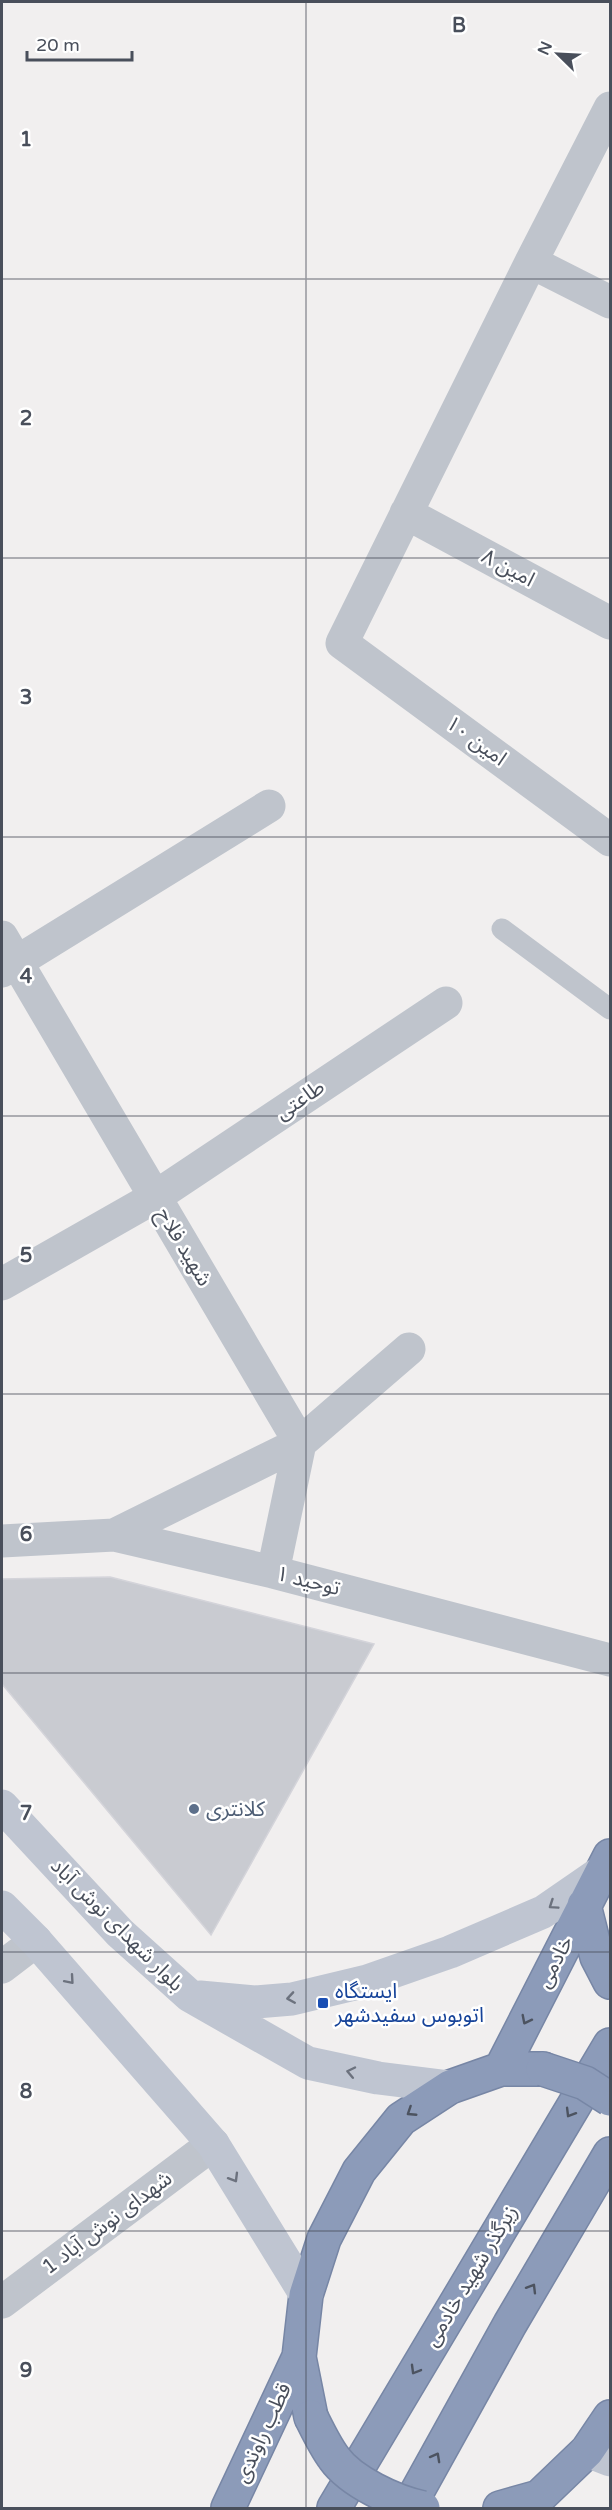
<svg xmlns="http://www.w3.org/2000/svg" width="612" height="2510" font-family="'Varela Round','Noto Sans Arabic',sans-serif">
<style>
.building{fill:#c9cbd1;stroke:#d4d4da;stroke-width:1.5}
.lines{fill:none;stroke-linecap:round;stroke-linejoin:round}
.highway-casing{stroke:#7786a5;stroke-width:36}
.lane{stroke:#bfc4cc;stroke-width:21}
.street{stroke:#bfc4cc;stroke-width:33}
.secondary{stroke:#bfc5d1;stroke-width:33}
.highway{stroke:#8c9bb9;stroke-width:33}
.highway-bridge-casing{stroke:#7786a5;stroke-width:36;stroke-linecap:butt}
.highway-bridge{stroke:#8c9bb9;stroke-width:33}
.oneway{stroke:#6c727e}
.oneway2{stroke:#4c5360}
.grid{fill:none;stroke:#494f5b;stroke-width:1.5;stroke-opacity:0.55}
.service-dot{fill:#5c6f8a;stroke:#fff;stroke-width:2}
.transit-dot{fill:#1a4fb4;stroke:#fff;stroke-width:2}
.labels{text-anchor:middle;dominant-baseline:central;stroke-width:5;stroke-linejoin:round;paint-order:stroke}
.street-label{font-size:21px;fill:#494f5b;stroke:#fff}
.service-label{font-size:21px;fill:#4e5e75;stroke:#fff;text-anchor:start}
.transit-label{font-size:21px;fill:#164399;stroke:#fff;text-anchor:start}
.grid-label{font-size:20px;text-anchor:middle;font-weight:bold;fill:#494f5b;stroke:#fff;stroke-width:5;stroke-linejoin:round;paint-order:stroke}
</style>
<rect width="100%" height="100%" fill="#f1efef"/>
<path class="building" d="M110,1577L374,1644L211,1935L2,1684V1579Z"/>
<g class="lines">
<defs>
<path id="highway" d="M584,1905L597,1957L610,1982
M501,2069L610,1856
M311,2417L299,2357L306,2295L324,2239L359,2171L401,2119L450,2087L501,2069H543
M228,2508L299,2357
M334,2508L610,2045
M408,2508L510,2324L610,2154
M500,2508L539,2497L587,2451L610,2417"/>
</defs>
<use href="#highway" class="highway-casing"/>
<path class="lane" d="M502,929L610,1009"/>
<path class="street" d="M610,108L531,262L342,643L610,840
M531,262L610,302
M406,513L610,623
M2,937L300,1443L273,1572
M2,971L269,806
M2,1284L155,1197L446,1003
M114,1535L300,1443L409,1349
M2,1541L114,1535L273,1572L610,1660
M2,1967L36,1941
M2,2302L213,2144"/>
<path class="secondary" d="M2,1806L120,1933L190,1996L308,2063L378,2078L450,2087
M2,1907L36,1941L213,2144L306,2295
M200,1997L256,2002L292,1999L367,1981L450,1952L543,1912L601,1872
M587,2451L610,2460"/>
<use href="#highway" class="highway"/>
<defs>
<path id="highway-bridge" d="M543,2069L585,2083L610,2099
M311,2417C318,2431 325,2446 334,2458C351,2482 395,2502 423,2508"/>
</defs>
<use href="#highway-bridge" class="highway-bridge-casing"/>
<use href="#highway-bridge" class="highway-bridge"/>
</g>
<defs><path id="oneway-chevron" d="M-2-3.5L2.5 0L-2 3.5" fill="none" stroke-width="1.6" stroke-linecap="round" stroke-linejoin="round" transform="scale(1.5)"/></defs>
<g class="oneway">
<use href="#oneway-chevron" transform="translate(553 1905) rotate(146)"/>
<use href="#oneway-chevron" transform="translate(70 1980) rotate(49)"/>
<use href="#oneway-chevron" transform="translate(291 1998) rotate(171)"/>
<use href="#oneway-chevron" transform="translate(351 2072) rotate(-168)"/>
<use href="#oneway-chevron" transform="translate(234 2178) rotate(59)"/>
</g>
<g class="oneway2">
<use href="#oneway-chevron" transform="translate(526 2020) rotate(117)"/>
<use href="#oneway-chevron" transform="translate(411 2112) rotate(147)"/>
<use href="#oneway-chevron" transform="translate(570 2113) rotate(121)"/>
<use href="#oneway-chevron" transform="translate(532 2288) rotate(-59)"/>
<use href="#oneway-chevron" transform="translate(415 2370) rotate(120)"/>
<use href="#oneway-chevron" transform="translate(436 2457) rotate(-61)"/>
</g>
<path class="grid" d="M306,2V2508M2,279H610M2,558H610M2,837H610M2,1116H610M2,1394H610M2,1673H610M2,1952H610M2,2231H610"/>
<circle class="service-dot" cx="194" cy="1809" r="6"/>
<rect class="transit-dot" x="317" y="1997" width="12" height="12" rx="3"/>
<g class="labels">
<g class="street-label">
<text transform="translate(508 568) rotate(28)">امین ۸</text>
<text transform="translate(476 741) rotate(36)">امین ۱۰</text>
<text transform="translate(300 1100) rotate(-34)">طاعتی</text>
<text transform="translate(184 1247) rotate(59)">شهید فلاح</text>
<text transform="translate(308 1581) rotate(14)">توحید ۱</text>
<text transform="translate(117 1925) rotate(45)">بلوار شهدای نوش آباد</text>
<text transform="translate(555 1962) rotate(-63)">خادمی</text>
<text transform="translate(107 2223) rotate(-37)">شهدای نوش آباد 1</text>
<text transform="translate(471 2276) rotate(-59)">زیرگذر شهید خادمی</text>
<text transform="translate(263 2433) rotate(-65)">قطب راوندی</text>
</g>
<g class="service-label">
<text x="206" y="1809">کلانتری</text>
</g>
<g class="transit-label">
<text x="335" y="1991">ایستگاه<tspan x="335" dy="24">اتوبوس سفیدشهر</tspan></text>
</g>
</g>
<g class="grid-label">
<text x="459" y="32">B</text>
<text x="26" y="146">1</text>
<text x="26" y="425">2</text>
<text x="26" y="704">3</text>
<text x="26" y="983">4</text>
<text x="26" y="1262">5</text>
<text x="26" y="1541">6</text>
<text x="26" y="1820">7</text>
<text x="26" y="2098">8</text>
<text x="26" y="2377">9</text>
</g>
<rect width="612" height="2510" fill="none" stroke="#494f5b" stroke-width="6"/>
<g transform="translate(558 54) rotate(294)" stroke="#ffffff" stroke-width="4.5" paint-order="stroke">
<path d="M0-4.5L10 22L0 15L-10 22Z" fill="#494f5b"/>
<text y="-9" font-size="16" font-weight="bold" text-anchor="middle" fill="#494f5b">N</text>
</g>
<path d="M27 51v9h105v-9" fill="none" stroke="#494f5b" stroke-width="3"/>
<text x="36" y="51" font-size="18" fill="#494f5b" stroke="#ffffff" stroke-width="4.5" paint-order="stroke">20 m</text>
</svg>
